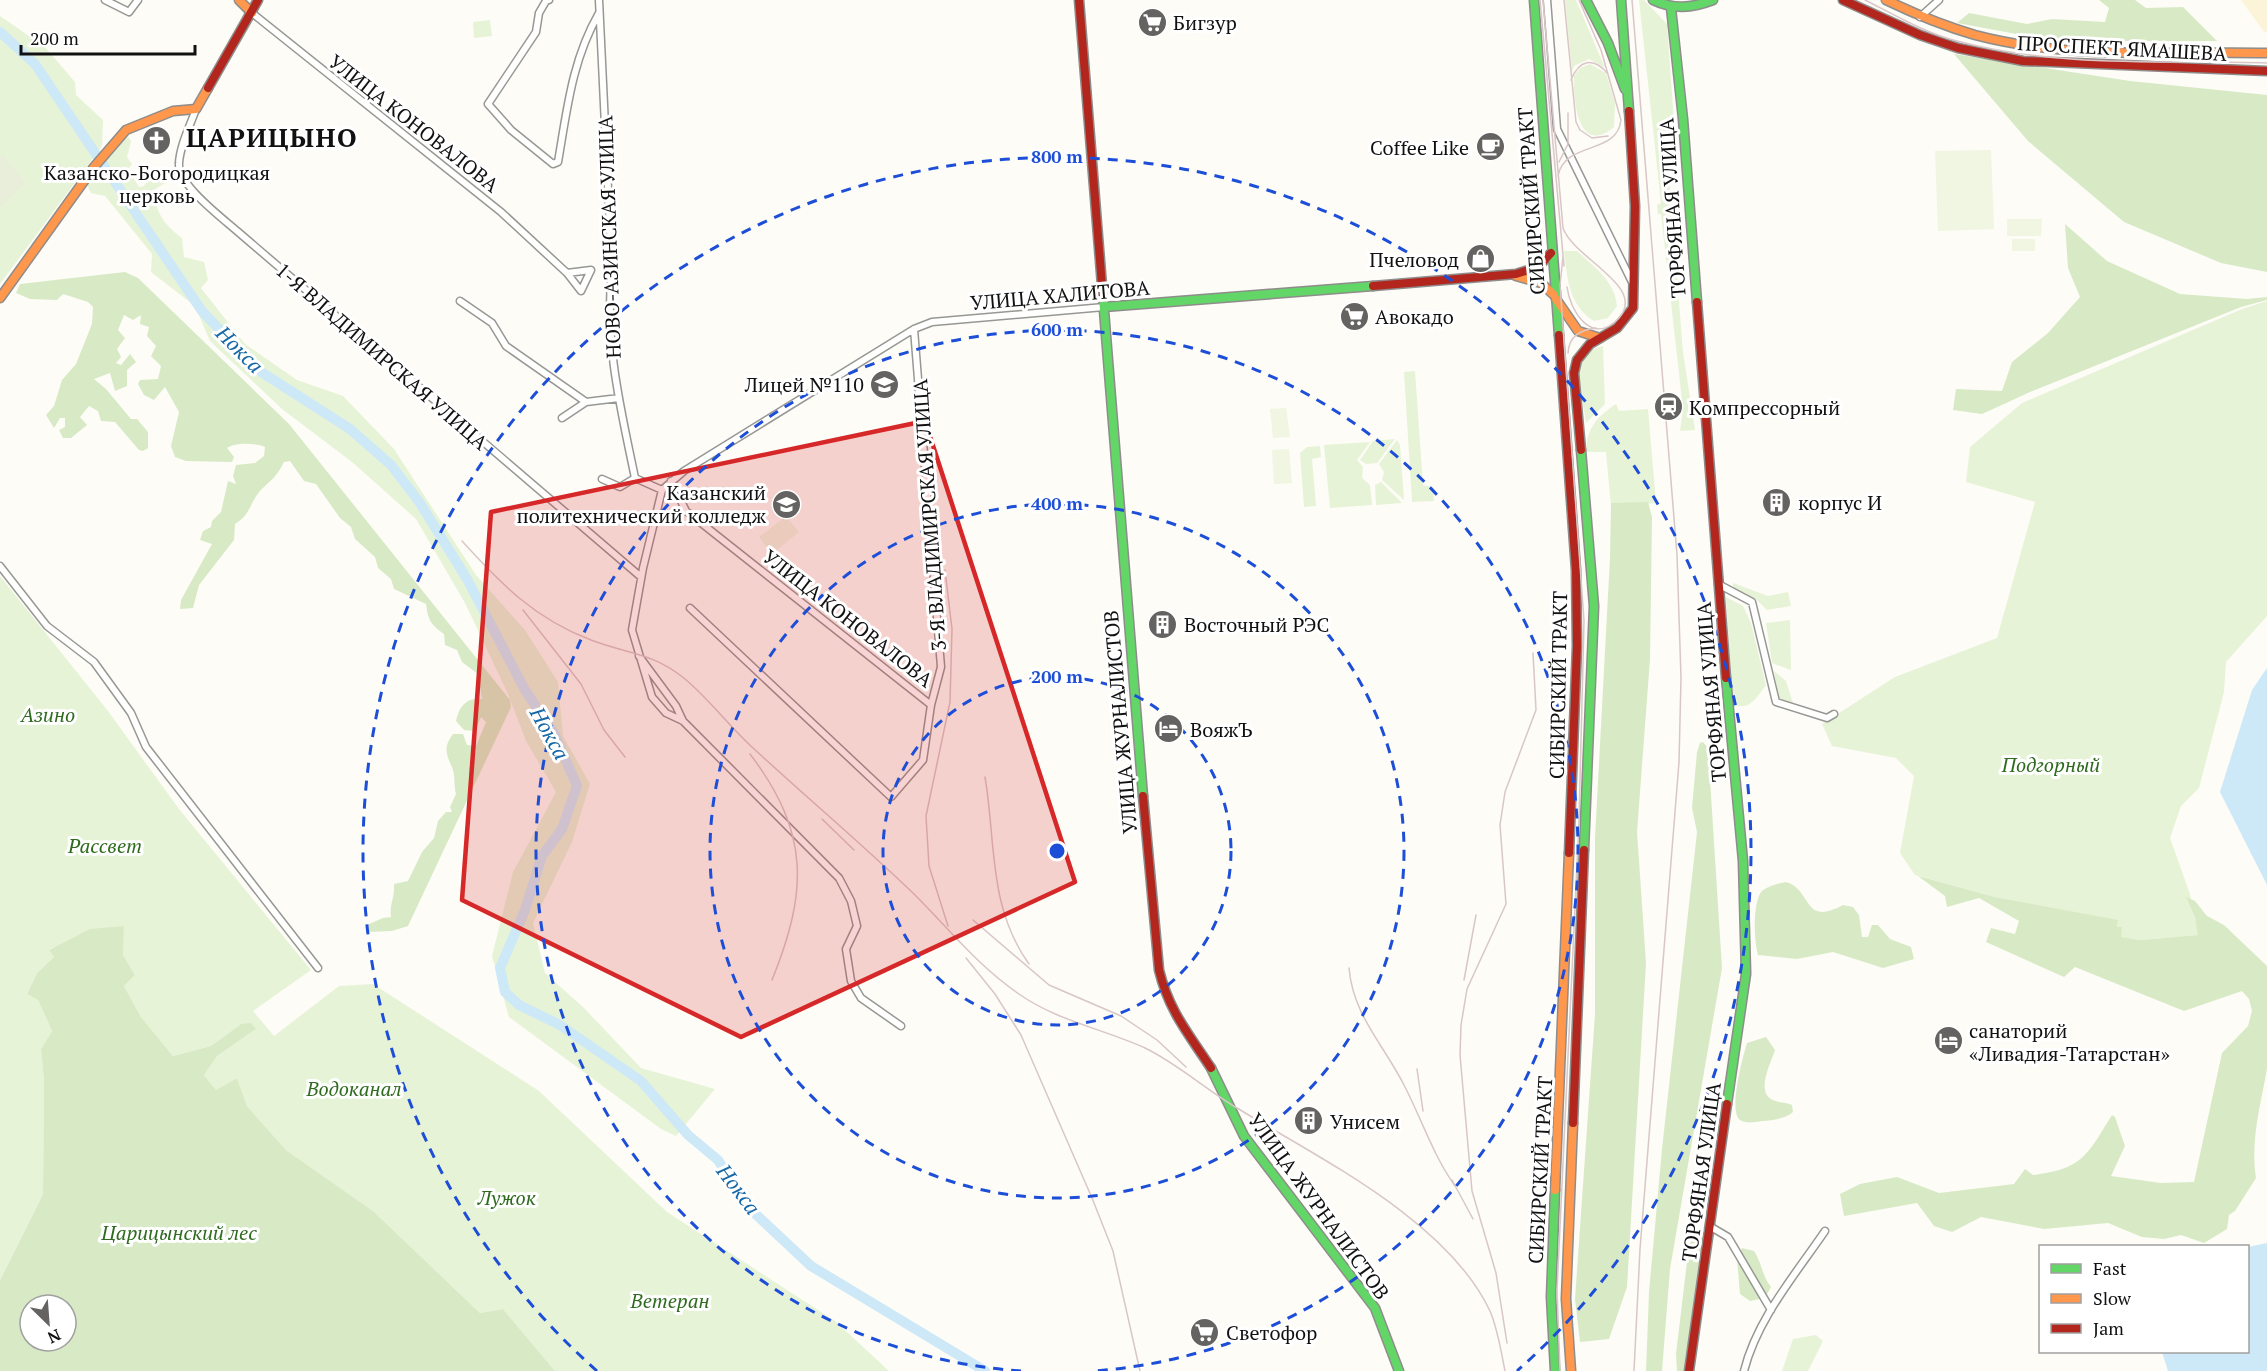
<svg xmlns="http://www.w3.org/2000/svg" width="2267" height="1371" font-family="'PT Serif',serif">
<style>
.green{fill:#e7f3d7}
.forest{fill:#d8eac5;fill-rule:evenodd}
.sand{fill:#fcf4d9}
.cemetery{fill:#e9eedb}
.pitch{fill:#f0f6e1}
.water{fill:#cde8f7}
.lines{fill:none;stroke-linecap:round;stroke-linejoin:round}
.river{stroke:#cde8f7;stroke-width:10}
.street-casing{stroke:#979795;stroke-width:9}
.fast-casing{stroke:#8e8d8b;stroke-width:11}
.slow-casing{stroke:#8e8d8b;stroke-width:11}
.jam-casing{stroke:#8e8d8b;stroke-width:11}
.street{stroke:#fffffe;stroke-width:6}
.fast{stroke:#63d668;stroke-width:8}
.slow{stroke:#ff974d;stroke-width:8}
.jam{stroke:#b3261e;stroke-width:8}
.tram{stroke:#d9c6c7;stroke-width:1.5}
.rail{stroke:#d9c6c7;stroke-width:1.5}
.marked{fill:#d62828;fill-opacity:0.2;stroke:#d62828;stroke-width:4.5;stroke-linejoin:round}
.ring{fill:none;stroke:#1d4ed8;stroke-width:3;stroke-dasharray:10 8}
.labels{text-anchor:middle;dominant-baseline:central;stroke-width:6;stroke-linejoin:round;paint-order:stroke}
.poi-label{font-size:20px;fill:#111;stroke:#fff;text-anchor:start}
.street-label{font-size:20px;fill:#111;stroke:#fff}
.park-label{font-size:20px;font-style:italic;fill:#2f6b1f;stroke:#fff}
.water-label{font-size:21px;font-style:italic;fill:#1768a6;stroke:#fff}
.district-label{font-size:26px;font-weight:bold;letter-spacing:1.5px;fill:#111;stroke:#fff}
.centre{fill:#1d4ed8;stroke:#fff;stroke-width:3}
.ring-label{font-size:18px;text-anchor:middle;font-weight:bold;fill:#1d4ed8;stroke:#fff;stroke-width:6;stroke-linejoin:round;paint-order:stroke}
</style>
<rect width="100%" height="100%" fill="#fdfcf7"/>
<path class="green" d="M1565,0H1576L1605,68L1589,59L1574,66L1572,72Z
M1639,0H1644L1667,24L1675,137L1666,139L1683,352L1695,430L1680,431L1683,409L1661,214H1658L1657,205L1661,203Z
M0,16L45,47L75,82L76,95L103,120L102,146L0,284Z
M490,20L492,36L474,38L473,22Z
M1590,64L1606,73L1615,103L1614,127C1578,157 1573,101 1574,76L1580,68Z
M129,137L131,142L127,157L132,164L128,169L139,187L144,186L149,179H160L172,168L176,176L154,190C156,214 164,224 182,238L184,257L204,262L208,280L201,288L245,344L297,380L343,396L394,449L476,575L525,630L558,682L563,736L590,784L572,842L533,923L545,973L584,1008L641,1068L715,1089L676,1136L661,1129L509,1017L492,956L513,872L556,792L526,741L508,694L465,603L416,519L352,462L282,409L210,341L195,306L151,272L152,254L105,196L91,193L87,185L120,141Z
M1564,251H1577C1594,267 1615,281 1617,306L1608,318L1594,321C1569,306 1567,278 1564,251Z
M2267,301V616L2226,662L2224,692L2199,788L2181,806L2170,838L2190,894L2199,935L2141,940L2120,937L2122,927H2117L2118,921L1995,897L1915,875L1900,853L1914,776L1896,758L1832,746L1822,724L1895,677L1997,638L2035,502L1966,482L1970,447L2022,403L2242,309Z
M1603,346L1605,404L1586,423C1583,393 1562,357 1603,346Z
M1415,371L1423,485L1433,487L1434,501L1412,502L1404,372Z
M1616,404L1619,411L1648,409L1656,503L1611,507L1606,452H1587C1585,429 1598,416 1616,404Z
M1395,439L1377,463L1366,464L1360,460L1373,441Z
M1397,440L1400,445L1404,500L1382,480L1384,472L1379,464Z
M1370,442L1357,460L1363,467L1362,478L1370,485L1372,505L1330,508L1324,445Z
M1320,446L1321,457L1312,459L1316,506L1304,507L1300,453L1307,447Z
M1381,482L1402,503L1376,505L1375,485Z
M0,576L108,711L179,809L311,970L253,1011L274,1036L339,986L373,984L539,1091L667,1212L835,1321L889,1371H555L503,1309L480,1313L373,1211L286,1150L247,1106L237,1078L216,1090L204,1075L217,1056L256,1029L241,1024L211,1046L173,1056L141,1017L124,986L135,975L123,955L124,926L49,949L54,957L37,973L27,994L38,1000L52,1031L41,1049L44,1081L43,1194L0,1280Z
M1733,583L1768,596L1788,592L1791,606L1767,610L1756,599L1733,589Z
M1726,597L1743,606L1751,623L1766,685C1756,698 1751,710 1733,705Z
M1790,620L1791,670L1772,663L1766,623Z
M1774,671L1786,681L1793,703L1779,699Z
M1816,1335L1823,1341L1808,1371H1782L1793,1339Z"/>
<path class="forest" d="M2099,0H2135L2146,8L2183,7L2217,41H2055L1957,23L1969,13L2027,24L2052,19L2105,22L2109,8Z
M1954,54L2130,81L2267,95V272L2221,263L2124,222L2028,141Z
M2065,224L2107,261L2180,294L2247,299L2267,297V300L2241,307L2030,392L1982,414L1953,410L1956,389L2002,391L2012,362L2048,333L2080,297L2068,268Z
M125,272L138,278L289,424L510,700L511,707L408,926L392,931L366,932L367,925L383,918L391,917C389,906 395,897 394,884L408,881L422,852L434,838L438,821L446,812H452L450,807L456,794C454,787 455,777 453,770C447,755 442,749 453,734H463L467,745L476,746L486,722L481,717L475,731L464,730L456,721C459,706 467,697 482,699L478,674L462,662L457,650L445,645L444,634C431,625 428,620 426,604L394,589L391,579L378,568L375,557L355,539L351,527L340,518L316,484L304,481L290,461L284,462C276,478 271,480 260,491C249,504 251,514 235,524L234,540L199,585L193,608L180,609L181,600L212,544L200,540L203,531L211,527L212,521L221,512L228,481L236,484L233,476L236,465L255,463L264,456L265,447C255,443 236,442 227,448L234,457L232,462L186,461L175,457L171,446L179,412L165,387L154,400L144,395L138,384L140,380L158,379L161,366L151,356L156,346L147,336L149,327L140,324L141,315L133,320L124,315L118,330L125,338L117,349L121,357L116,363L121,365L130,354L136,362L127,370V386L115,391L110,373L94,379L106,389L131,419H137L148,432V448L143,451L139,450L115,422L101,421L98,411L89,406L80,417L87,425L71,438H63L59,430L65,427V418H60L54,428L46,415L54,406L62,380L76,364L92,324L93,307L88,302L63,294L57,300L30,299L16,293L20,284Z
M1648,502L1652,517L1650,659L1637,832L1646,963L1627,1287L1609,1339L1580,1342L1575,1299L1595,1014V838L1610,558L1611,503Z
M1703,742L1708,748L1722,968L1670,1269L1662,1371H1646L1649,1292L1662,1149L1697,832L1692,808L1697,752L1700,743Z
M1918,876L1995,897L2118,920L2117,927H2122L2121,937L2141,940L2198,935L2195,917L2186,897L2195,901L2207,916L2224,925L2267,966C2267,997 2267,1039 2267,1068C2261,1105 2250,1139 2256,1178L2235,1211L2229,1215L2227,1229L2204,1243L2181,1235L2164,1239L2142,1237L2108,1223L2044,1229L1981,1217L1952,1232L1934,1226L1917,1203L1844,1216L1840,1194L1860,1184L1897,1177L1939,1193L2014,1184L2025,1169L2033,1175C2083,1169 2087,1155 2112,1115L2115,1117L2125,1146L2111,1176L2161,1183L2194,1182L2222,1053L2248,1026L2252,1011L2249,999L2242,991L2184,1011L2075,967L2064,977L1986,942L1991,928L2015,934L2019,921L1979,898L1947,907L1945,896Z
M1786,882C1813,890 1802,927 1843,905L1853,907L1859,915L1862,937H1868L1872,925H1878L1890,939L1911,947L1914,959L1883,968L1833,952L1797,959L1758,955C1754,942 1752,899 1763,890C1769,886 1779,883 1786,882Z
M124,926L123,955L135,975L124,986L141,1017L173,1056L211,1046L241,1024L251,1023L256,1029L217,1056L204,1075L216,1090L237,1078L247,1106L286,1150L373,1211L480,1313L503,1309L555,1371H0V1280L43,1194L44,1081L41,1049L52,1031L38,1000L27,994L37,973L54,957L49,950L90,929ZM30,1305H66V1341H30Z
M1766,1037L1775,1050C1771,1063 1755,1092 1773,1100C1779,1103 1786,1102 1792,1105L1793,1112C1785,1119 1773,1120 1762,1121C1755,1122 1746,1124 1740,1120C1728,1111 1743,1056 1747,1043Z
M1701,1232L1704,1233V1243L1684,1371H1677L1676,1354L1689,1245L1695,1234Z
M1742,1248L1754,1251C1762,1263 1762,1276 1771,1287L1765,1298L1750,1301L1740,1294L1737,1258Z"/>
<path class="sand" d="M2241,0H2267V32H2264Z"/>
<path class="cemetery" d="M3,155L25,182L0,208V158Z"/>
<path class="pitch" d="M1991,150L1994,229L1938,231L1935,151Z
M2007,219H2042L2041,236H2007Z
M2012,239H2035V251H2012Z
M1286,408L1290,437L1273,438L1270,409Z
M1289,449L1292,483L1274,484L1272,450Z
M786,516L799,532L772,554L759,537Z"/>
<path class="water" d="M2267,668V885L2220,792L2252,690Z
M2267,1243V1371H2168L2162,1352H2248V1247Z"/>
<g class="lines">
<path class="river" d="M0,32L35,64L202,311L258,370L350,429L391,465L420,503L467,579L525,690L554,733L577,786L562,829L542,856L525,910L500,968L505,992L519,1005L560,1025L641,1081L688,1135L718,1160L748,1207L811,1266L985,1371"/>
<defs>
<path id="street" d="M105,0L129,12L138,0
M549,0L546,1L539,13L536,32L488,104L511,130L553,164L558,162C567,110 572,60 599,13
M599,0L612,272C604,342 621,410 635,478L662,490
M1547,0L1557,129L1632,282
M252,13L501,212L567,273
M1920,17L1939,0
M196,109C190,126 180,145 179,163C177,184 221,217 237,231L641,577
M591,270L581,291L567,273Z
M460,301L492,323L506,346L586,402L619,398
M562,418L586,402
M602,479L620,487L635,478
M671,481L686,511L931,705
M662,490L684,471L914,329L932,322L1104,307
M662,490L643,568L632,630L652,697L666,713L683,721
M0,566L47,626L94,662L131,713L146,747L318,968
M1718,584L1752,602L1776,702L1827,718L1834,714
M690,608L891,797L923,760L931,705L941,667L914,329
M639,656L676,706L683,721L839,878L851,901L857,926L846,949L851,981L861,998L901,1026
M1711,1227L1728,1237L1771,1310
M1744,1371C1757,1319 1795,1275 1825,1231"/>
<path id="fast" d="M1534,0L1559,335
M1586,0L1608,43L1625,89
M1621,0L1629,111
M1653,0C1674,10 1692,8 1713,0
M1671,8L1683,119L1697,302
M1103,298L1143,796
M1104,307L1373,286
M1581,450L1594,606L1584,850
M1726,678L1743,861L1746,974L1727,1104
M1211,1068L1244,1136L1375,1308L1399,1371
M1555,1371L1551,1297L1555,1190"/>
<path id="slow" d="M239,0L252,13
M1886,0C1915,14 1944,26 1975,35C2069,60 2171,51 2267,53
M1516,276L1541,283L1554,295
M0,298L94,167L126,130L173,111L196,109L208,88
M1556,299L1578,331L1600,338
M1555,1190L1569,853
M1571,1371L1566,1299L1573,1123"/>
<path id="jam" d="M1079,0L1103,298
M1843,0L1920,35L1958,48L2023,61L2267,71
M208,88L258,0
M1373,286L1516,274L1538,267L1551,253
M1697,302L1726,678
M1559,335L1576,570L1577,646L1569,853
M1581,450L1574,373L1577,360L1590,344L1617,328L1633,308L1635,206L1629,111
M1143,796L1159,970C1169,1011 1188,1033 1211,1068
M1573,1123L1584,850
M1689,1371L1727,1104"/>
</defs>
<use href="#street" class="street-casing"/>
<use href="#fast" class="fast-casing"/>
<use href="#slow" class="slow-casing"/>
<use href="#jam" class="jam-casing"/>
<use href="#street" class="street"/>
<use href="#fast" class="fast"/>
<use href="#slow" class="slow"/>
<use href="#jam" class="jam"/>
<path class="tram" d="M1540,0L1564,266
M1543,0L1563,228C1574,259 1647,286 1619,318C1592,347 1570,311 1567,287
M1564,0L1576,122L1580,130L1592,138L1608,136
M1865,0C1895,15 1925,33 1957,41C2058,68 2164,60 2267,63
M1571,80C1579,60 1593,56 1608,74
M1559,162L1568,144V113
M1558,176C1565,140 1617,156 1621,120L1601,50L1579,0
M1568,353C1569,336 1580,330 1596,328
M1560,1371L1557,1290L1579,822L1584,621L1560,285L1563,257"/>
<path class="rail" d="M1632,0L1677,555L1681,678L1679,762L1640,1249L1634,1371
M462,541C501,584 535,619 591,640C627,654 652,652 685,679C709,699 729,726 752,747C806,797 862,844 915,895C949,929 979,967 1019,994C1057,1021 1104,1029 1145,1048C1178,1064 1205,1089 1237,1108C1320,1159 1447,1220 1490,1311C1498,1330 1501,1351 1505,1371
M945,570L952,629L950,702L926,816L929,866L948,926
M523,610L581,684L604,730L625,757
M750,754C810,833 808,891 772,980
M985,777C996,842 988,907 1029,964
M822,819L854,850
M973,920L1049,985L1121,1016L1157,1040L1186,1067
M966,958L995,994L1021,1035L1092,1198L1113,1251L1140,1371
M1349,968C1353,1016 1385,1046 1405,1087C1422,1120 1433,1155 1455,1186
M1464,980L1476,915
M1417,1069L1423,1111
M1452,1180L1473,1219
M1507,1343L1496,1273L1472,1191L1460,1055L1461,1025L1467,989L1506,904L1500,825L1505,792L1536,710L1533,653"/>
</g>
<path class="marked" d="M925,421L1075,882L741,1037L462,900L491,512Z"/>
<g class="ring">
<circle cx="1057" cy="851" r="174"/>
<circle cx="1057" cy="851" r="347"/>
<path d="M1021 1371A521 521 0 1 1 1093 1371"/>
<path d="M597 1371A694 694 0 1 1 1517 1371"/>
</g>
<defs>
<symbol id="supermarket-disc" viewBox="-11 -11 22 22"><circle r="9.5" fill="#646362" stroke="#fff"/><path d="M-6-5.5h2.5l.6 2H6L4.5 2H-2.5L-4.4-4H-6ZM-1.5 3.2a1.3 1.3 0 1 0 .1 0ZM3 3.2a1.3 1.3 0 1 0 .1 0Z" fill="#fff"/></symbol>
<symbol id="church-disc" viewBox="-11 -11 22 22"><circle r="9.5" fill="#646362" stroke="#fff"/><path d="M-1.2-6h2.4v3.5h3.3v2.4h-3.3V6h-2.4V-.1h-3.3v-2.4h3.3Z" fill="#fff"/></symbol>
<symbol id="cafe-disc" viewBox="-11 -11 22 22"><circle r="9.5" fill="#646362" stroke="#fff"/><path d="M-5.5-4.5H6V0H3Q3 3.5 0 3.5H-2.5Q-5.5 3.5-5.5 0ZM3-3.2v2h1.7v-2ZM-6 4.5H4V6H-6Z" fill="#fff"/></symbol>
<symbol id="shop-disc" viewBox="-11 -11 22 22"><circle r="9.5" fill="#646362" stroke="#fff"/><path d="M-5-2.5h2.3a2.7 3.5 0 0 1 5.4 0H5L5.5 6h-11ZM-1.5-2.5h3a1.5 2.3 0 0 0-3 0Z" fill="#fff"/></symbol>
<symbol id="school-disc" viewBox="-11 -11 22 22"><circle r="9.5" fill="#646362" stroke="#fff"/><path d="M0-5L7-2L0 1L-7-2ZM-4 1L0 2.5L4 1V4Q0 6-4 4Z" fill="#fff"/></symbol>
<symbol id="station-disc" viewBox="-11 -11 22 22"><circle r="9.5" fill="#646362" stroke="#fff"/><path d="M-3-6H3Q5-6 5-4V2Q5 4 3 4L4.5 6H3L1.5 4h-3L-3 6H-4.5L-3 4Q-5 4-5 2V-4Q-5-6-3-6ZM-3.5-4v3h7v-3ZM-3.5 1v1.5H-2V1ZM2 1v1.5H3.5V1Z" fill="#fff"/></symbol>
<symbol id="building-disc" viewBox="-11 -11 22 22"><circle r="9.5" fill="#646362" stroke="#fff"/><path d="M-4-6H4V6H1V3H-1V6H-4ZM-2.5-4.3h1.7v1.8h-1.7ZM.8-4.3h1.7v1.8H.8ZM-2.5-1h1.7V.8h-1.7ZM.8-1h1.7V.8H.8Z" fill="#fff"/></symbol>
<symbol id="university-disc" viewBox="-11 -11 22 22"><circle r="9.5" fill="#646362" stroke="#fff"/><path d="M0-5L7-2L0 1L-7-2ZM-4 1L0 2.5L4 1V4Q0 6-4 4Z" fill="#fff"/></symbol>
<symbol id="hotel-disc" viewBox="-11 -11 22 22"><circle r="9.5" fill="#646362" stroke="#fff"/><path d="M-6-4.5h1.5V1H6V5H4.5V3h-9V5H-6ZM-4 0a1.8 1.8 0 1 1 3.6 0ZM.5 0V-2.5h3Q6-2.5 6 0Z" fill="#fff"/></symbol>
</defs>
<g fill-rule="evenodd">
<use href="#supermarket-disc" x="1136" y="6" width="33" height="33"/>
<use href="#church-disc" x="140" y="124" width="33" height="33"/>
<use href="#cafe-disc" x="1474" y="130" width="33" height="33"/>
<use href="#shop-disc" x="1464" y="242" width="33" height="33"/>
<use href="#supermarket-disc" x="1338" y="300" width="33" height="33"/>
<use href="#school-disc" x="868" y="368" width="33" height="33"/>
<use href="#station-disc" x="1652" y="390" width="33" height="33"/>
<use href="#building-disc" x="1760" y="486" width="33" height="33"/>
<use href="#university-disc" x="770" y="488" width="33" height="33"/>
<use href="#building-disc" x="1146" y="608" width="33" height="33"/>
<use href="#hotel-disc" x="1152" y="712" width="33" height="33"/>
<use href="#hotel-disc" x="1932" y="1024" width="33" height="33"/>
<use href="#building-disc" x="1292" y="1104" width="33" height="33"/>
<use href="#supermarket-disc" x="1188" y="1316" width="33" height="33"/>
</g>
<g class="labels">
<g class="poi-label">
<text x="1173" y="22">Бигзур</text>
<text x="1469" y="147" text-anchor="end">Coffee Like</text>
<text x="157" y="172" text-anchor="middle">Казанско-Богородицкая<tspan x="157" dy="23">церковь</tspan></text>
<text x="1459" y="259" text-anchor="end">Пчеловод</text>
<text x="1375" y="316">Авокадо</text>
<text x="864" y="384" text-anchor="end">Лицей №110</text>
<text x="1689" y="407">Компрессорный</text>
<text x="766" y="492" text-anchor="end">Казанский<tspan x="766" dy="23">политехнический колледж</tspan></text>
<text x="1798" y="502">корпус И</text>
<text x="1184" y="624">Восточный РЭС</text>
<text x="1190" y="729">ВояжЪ</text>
<text x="1969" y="1030">санаторий<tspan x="1969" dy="23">«Ливадия-Татарстан»</tspan></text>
<text x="1330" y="1121">Унисем</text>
<text x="1226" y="1332">Светофор</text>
</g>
<g class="street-label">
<text transform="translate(2122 48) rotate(3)">ПРОСПЕКТ ЯМАШЕВА</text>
<text transform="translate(414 123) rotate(38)">УЛИЦА КОНОВАЛОВА</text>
<text transform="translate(1531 201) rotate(-94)">СИБИРСКИЙ ТРАКТ</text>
<text transform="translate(1672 208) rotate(-94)">ТОРФЯНАЯ УЛИЦА</text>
<text transform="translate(609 237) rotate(-92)">НОВО-АЗИНСКАЯ УЛИЦА</text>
<text transform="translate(1060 295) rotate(-5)">УЛИЦА ХАЛИТОВА</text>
<text transform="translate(382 356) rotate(41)">1-Я ВЛАДИМИРСКАЯ УЛИЦА</text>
<text transform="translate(929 515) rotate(-94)">3-Я ВЛАДИМИРСКАЯ УЛИЦА</text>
<text transform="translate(848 618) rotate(38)">УЛИЦА КОНОВАЛОВА</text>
<text transform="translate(1558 685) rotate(-89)">СИБИРСКИЙ ТРАКТ</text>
<text transform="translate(1711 692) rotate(-95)">ТОРФЯНАЯ УЛИЦА</text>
<text transform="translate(1120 722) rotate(-95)">УЛИЦА ЖУРНАЛИСТОВ</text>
<text transform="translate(1540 1170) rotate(-87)">СИБИРСКИЙ ТРАКТ</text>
<text transform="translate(1701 1172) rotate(-82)">ТОРФЯНАЯ УЛИЦА</text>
<text transform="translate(1319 1206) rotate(54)">УЛИЦА ЖУРНАЛИСТОВ</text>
</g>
<g class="park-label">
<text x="48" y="714">Азино</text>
<text x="2051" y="764">Подгорный</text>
<text x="105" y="845">Рассвет</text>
<text x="354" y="1088">Водоканал</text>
<text x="507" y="1197">Лужок</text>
<text x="179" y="1232">Царицынский лес</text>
<text x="670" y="1300">Ветеран</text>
</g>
<g class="water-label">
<text transform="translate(240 349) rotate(45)">Нокса</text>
<text transform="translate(550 733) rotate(61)">Нокса</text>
<text transform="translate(739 1189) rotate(53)">Нокса</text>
</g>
<g class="district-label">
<text x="272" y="137">ЦАРИЦЫНО</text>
</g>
</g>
<circle cx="1057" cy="851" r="9" class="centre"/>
<g class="ring-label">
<text x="1057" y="163">800 m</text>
<text x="1057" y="336">600 m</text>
<text x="1057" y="510">400 m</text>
<text x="1057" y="683">200 m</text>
</g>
<rect x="2039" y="1245" width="210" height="108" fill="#ffffff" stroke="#a0a0a0" stroke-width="1.5"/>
<rect x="2051" y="1264" width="30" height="9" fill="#63d668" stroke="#a0a0a0" stroke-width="1.5"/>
<text x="2093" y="1275" font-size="18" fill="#111111">Fast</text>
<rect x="2051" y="1294" width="30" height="9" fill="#ff974d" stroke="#a0a0a0" stroke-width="1.5"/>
<text x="2093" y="1305" font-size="18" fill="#111111">Slow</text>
<rect x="2051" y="1324" width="30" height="9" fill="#b3261e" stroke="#a0a0a0" stroke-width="1.5"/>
<text x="2093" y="1335" font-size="18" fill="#111111">Jam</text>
<g transform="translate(48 1323) rotate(155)"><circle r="28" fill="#ffffff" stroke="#a0a0a0" stroke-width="1.5"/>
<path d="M0-4.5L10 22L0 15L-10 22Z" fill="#646362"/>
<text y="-9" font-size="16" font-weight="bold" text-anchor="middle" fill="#111111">N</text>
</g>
<path d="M21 45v9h174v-9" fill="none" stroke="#111111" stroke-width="3"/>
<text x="30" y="45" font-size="18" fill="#111111" stroke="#ffffff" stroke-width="4.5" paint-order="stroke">200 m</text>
</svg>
